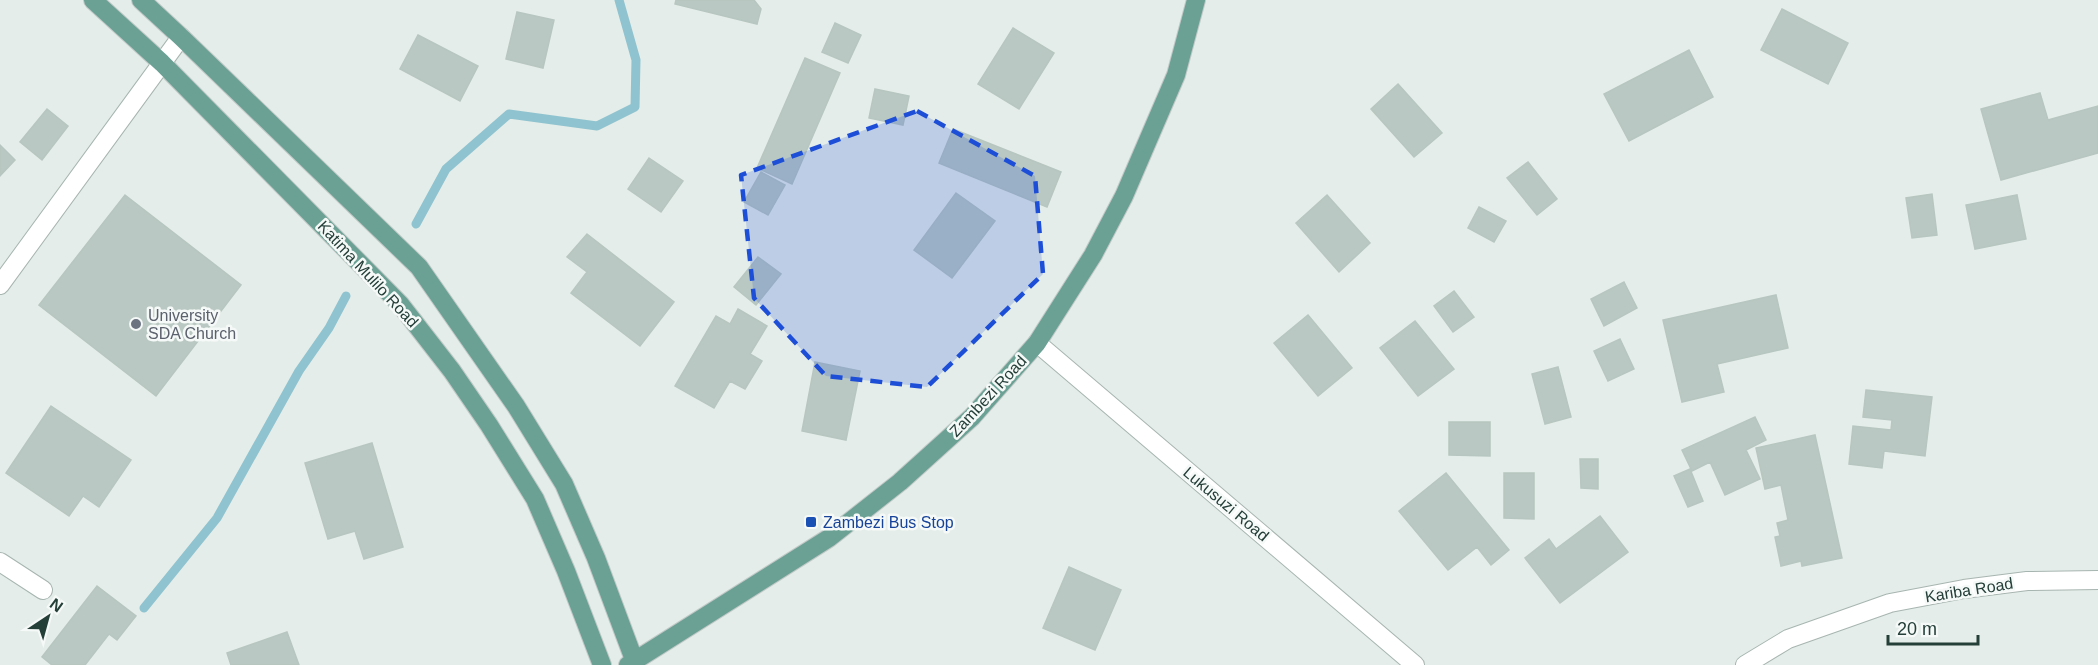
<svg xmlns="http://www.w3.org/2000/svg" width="2098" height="665" font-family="Helvetica,sans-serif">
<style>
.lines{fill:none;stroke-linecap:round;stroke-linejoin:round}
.stream{stroke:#8fc3cf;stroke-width:9}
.building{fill:#b9c8c2;stroke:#b7c6c0;stroke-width:1.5}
.minor-casing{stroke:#a7b5b0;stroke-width:20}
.major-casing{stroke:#c2c9c7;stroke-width:20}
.minor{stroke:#fff;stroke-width:18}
.major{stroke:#6ba194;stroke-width:18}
.marked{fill:#1d4ed8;fill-opacity:0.2;stroke:#1d4ed8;stroke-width:4.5;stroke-dasharray:12 8;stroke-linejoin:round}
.worship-dot{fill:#6b7280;stroke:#f5f9f7;stroke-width:2}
.transit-dot{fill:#1a4fb4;stroke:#f5f9f7;stroke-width:2}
.labels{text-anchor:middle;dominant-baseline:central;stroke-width:5;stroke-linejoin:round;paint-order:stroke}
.street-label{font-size:16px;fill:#243e38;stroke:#f5f9f7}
.worship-label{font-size:16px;fill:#5b616d;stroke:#f5f9f7;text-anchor:start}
.transit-label{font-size:16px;fill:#164399;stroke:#f5f9f7;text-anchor:start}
</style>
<rect width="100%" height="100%" fill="#e4ede9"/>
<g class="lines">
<path class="stream" d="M416,224L446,169L509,114L597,126L635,107L636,60L619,0
M144,608L217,518L299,371L329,328L346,296"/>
</g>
<path class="building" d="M676,0H754L761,9L757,24L675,4Z
M1782,9L1848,43L1828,84L1761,50Z
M517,12L554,20L543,68L506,59Z
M835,23L861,35L848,63L822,52Z
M1013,28L1054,53L1019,109L978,84Z
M418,35L478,66L460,101L400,69Z
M1689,50L1713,97L1629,141L1604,94Z
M805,58L840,73L792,184L757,168Z
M1398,84L1442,133L1414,157L1371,109Z
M875,89L909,96L903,125L869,118Z
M2040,93L2048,120L2098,106V153L2001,180L1981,109Z
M47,109L68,126L42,160L20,142Z
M953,129L1061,172L1047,207L939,163Z
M0,145L15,160L0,176Z
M649,158L683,181L661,212L628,189Z
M1528,162L1557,199L1537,215L1507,178Z
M761,172L785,185L768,215L744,202Z
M956,193L995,221L952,278L914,250Z
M1932,194L1937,235L1912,238L1906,198Z
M125,195L241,285L156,396L39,305Z
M1327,195L1370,243L1339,272L1296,223Z
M2017,195L2026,239L1975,249L1966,205Z
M1479,207L1506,221L1494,242L1468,228Z
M587,234L674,302L640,346L571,293L587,272L567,257Z
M758,257L781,274L756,305L734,287Z
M1624,282L1637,308L1604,326L1591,299Z
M1454,291L1474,317L1453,332L1434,306Z
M1776,295L1788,348L1717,364L1724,392L1682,402L1663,320Z
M738,309L767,326L750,354L762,361L745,389L730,381L714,408L675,386L716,316L730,324Z
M1308,315L1352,368L1318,396L1274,343Z
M1415,321L1454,369L1418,396L1380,348Z
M1620,339L1634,369L1608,381L1594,351Z
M815,362L860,371L846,440L802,431Z
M1558,367L1571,417L1545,424L1532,374Z
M1866,390L1932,397L1925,456L1884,451L1882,468L1849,464L1853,426L1891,430L1892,420L1863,417Z
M51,406L131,460L99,507L83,496L69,516L6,473Z
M1755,417L1766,440L1746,450L1760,479L1725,495L1710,462L1692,471L1682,450Z
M1449,422H1490V456L1449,455Z
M1815,435L1842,558L1802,566L1801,561L1781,566L1775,537L1780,536L1777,523L1788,520L1781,485L1765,489L1756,448Z
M372,443L403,547L364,559L355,531L328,539L305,463Z
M1580,459H1598V489L1581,488Z
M1690,469L1703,501L1688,507L1674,476Z
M1446,473L1509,550L1491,565L1477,547L1448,570L1399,511Z
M1504,473H1534V519L1504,518Z
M1600,516L1628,552L1560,603L1525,558L1549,539L1556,549Z
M1069,567L1121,590L1095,650L1043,628Z
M97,586L136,616L117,640L109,634L85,665H52L42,657Z
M287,632L299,665H231L227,653Z"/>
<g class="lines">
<defs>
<path id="minor" d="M0,285L181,37
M1037,343L1415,665
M0,562L43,590
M1745,665L1788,639L1890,603L1964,589L2027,581L2098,580"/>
<path id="major" d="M93,0L162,63L400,304L452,371L489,425L535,499L566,571L602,665
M141,0L181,37L419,267L516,406L564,484L596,558L636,665
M628,665L829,538L900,482L972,417L1037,343L1093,255L1124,196L1176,75L1196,0"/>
</defs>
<use href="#minor" class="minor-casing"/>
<use href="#major" class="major-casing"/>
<use href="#minor" class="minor"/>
<use href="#major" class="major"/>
</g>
<path class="marked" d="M917,111L1035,176L1043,274L927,387L826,376L754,298L741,175Z"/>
<circle class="worship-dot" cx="136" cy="324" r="6"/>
<rect class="transit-dot" x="805" y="516" width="12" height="12" rx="3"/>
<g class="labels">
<g class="street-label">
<text transform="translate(368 274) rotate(47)">Katima Mulilo Road</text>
<text transform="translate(988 396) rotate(-47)">Zambezi Road</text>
<text transform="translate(1226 504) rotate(40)">Lukusuzi Road</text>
<text transform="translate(1969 590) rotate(-9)">Kariba Road</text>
</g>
<g class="worship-label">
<text x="148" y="315">University<tspan x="148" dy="18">SDA Church</tspan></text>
</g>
<g class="transit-label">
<text x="823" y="522">Zambezi Bus Stop</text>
</g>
</g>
<g transform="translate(48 617) rotate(36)" stroke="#f5f9f7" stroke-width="4.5" paint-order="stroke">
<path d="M0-4.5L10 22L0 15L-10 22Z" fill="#243e38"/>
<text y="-9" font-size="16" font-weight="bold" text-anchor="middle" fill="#243e38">N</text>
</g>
<path d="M1888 635v9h90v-9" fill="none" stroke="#243e38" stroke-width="3"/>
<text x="1897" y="635" font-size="18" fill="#243e38" stroke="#f5f9f7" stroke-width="4.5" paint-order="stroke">20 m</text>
</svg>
